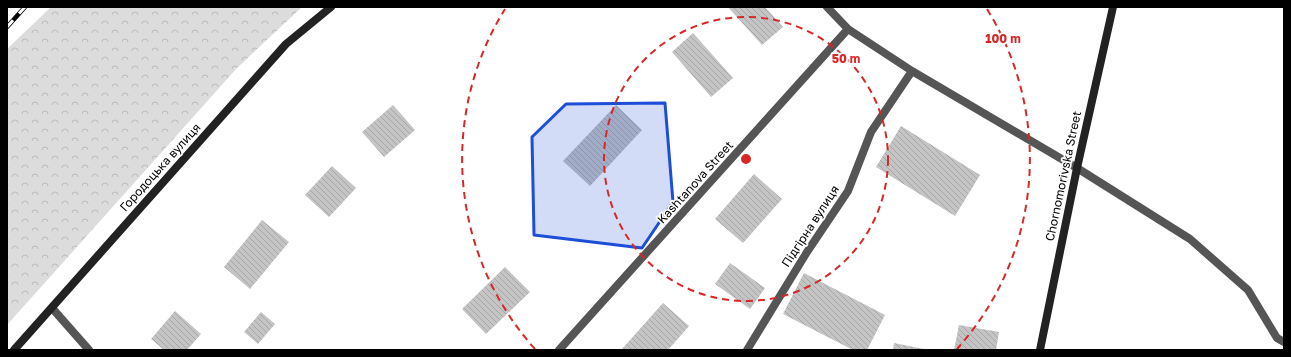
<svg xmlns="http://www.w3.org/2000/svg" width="1291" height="357" font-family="'Golos Text',sans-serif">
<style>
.forest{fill:url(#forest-crowns)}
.building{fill:url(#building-back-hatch)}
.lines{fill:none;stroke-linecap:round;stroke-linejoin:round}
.lane{stroke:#555;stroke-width:8}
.street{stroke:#555;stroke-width:8}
.secondary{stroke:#222;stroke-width:8}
.rail-casing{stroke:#000;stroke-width:4.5}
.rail{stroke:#fff;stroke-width:3;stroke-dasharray:9;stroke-linecap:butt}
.marked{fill:#1d4ed8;fill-opacity:0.2;stroke:#1d4ed8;stroke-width:3;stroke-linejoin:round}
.ring{fill:none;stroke:#d62828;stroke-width:2;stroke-dasharray:7 5}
.labels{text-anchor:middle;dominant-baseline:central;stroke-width:3.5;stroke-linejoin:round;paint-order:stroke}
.street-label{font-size:12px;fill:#000;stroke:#fff}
.centre{fill:#d62828;stroke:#fff;stroke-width:2}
.ring-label{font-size:12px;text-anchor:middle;font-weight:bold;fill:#d62828;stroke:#fff;stroke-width:3.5;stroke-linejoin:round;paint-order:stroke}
</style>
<defs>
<pattern id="forest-crowns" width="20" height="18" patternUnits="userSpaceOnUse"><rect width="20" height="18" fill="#dcdcdc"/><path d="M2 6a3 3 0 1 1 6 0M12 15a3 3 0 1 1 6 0" fill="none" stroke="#bbb"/></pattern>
<pattern id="building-back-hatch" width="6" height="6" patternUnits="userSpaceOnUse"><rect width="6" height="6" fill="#c4c4c4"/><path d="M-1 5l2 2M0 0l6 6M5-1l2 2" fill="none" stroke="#a7a7a7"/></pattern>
</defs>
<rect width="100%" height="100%" fill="#fff"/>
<path class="forest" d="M51,7H302L237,68L7,325V49Z"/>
<path class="building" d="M728,7H765L783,27L762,45Z
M693,33L733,78L711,97L672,52Z
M393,105L415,130L384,157L362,132Z
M616,105L642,130L590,186L563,161Z
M901,126L980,175L955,216L876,167Z
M332,166L356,188L329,217L305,195Z
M754,174L782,199L743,243L715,219Z
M262,220L289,242L250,289L224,267Z
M730,263L765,288L750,309L715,284Z
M505,267L530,292L486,334L462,309Z
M804,273L885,315L867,350H853L783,314Z
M663,303L689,326L668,350H623L622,349Z
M175,311L201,334L187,350H164L151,339Z
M261,312L275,324L258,344L244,332Z
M959,325L999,332L996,350H954Z
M894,343L924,349V350H893Z"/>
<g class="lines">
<path class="lane" d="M1077,168L1190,239L1248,290L1277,338L1284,342"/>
<path class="street" d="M827,7L848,29L912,71L1077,168
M52,308L89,350
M559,350L848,29
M747,350L807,252L848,191L871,132L912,71"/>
<path class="secondary" d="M14,350L286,44L331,7
M1040,350L1077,168L1113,7"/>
<defs>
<path id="rail" d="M7,27L25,7"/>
</defs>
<use href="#rail" class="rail-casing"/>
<use href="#rail" class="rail"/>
</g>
<path class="marked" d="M665,103L673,202L642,248L534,235L532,137L566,104Z"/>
<g class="ring">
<circle cx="746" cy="159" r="142"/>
<path d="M535 349A284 284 0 0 1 505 9M987 9A284 284 0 0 1 957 349"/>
</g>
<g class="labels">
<g class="street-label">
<text transform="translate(160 167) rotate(-48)">Городоцька вулиця</text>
<text transform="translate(1063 176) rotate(-78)">Chornomorivska Street</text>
<text transform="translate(695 182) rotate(-48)">Kashtanova Street</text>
<text transform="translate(810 226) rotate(-57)">Підгірна вулиця</text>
</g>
</g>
<circle cx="746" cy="159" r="6" class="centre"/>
<g class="ring-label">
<text x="1003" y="43">100 m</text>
<text x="846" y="63">50 m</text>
</g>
<rect width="1291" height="357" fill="none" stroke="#000000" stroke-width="16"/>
</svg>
